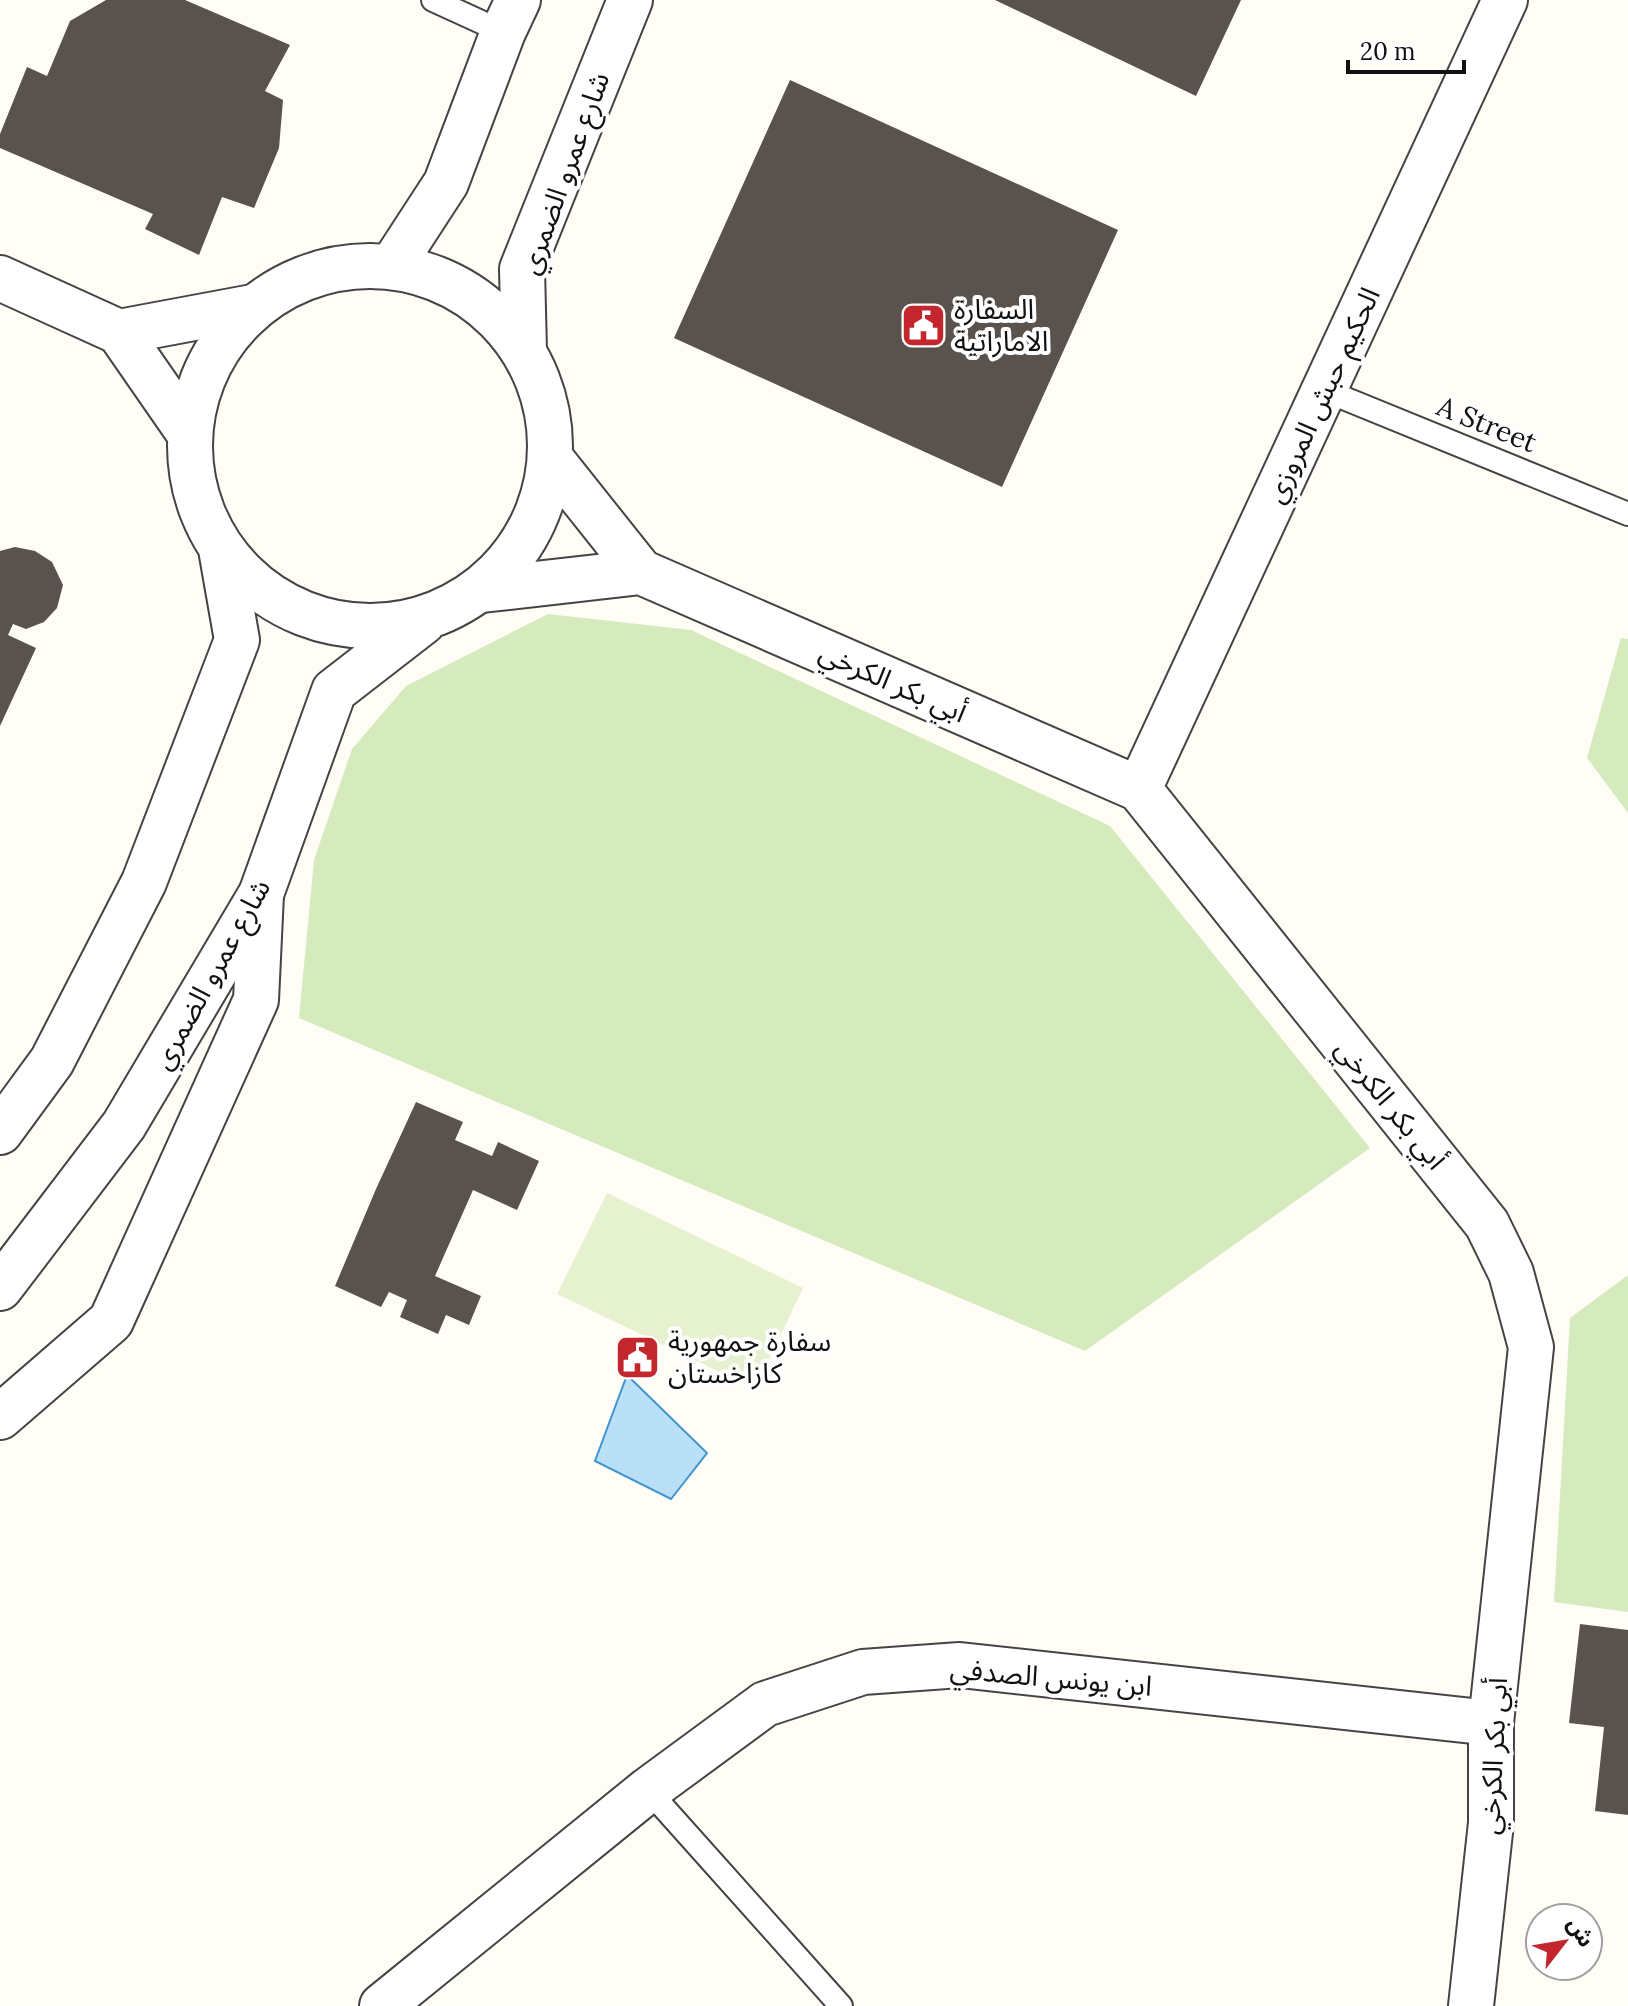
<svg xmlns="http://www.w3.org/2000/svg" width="1628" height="2006" font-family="Lora,'Noto Sans Arabic',serif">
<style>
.green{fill:#d5ebbd}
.pitch{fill:#e6f2cf}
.water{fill:#b9e0f7;stroke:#3f96cf;stroke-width:2}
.building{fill:#5a524d}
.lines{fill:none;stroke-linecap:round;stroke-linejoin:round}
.service-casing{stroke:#444;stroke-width:26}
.minor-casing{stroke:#444;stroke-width:48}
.tertiary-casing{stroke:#444;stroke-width:48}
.service{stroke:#fff;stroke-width:22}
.minor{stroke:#fff;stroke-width:44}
.tertiary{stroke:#fff;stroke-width:44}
.labels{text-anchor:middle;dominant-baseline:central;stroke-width:8;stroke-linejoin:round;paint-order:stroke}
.street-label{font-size:28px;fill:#111;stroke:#fff}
.poi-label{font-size:28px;fill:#111;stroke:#fff;text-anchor:start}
</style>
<rect width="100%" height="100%" fill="#fffdf5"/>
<path class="green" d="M548,614L691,630L1110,826L1370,1148L1085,1351L299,1018L314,860L352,749L406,686Z
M1621,638L1628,639V813L1587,758Z
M1628,1275V1612L1554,1602L1570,1318Z"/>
<path class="pitch" d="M607,1193L803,1288L755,1389L557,1294Z"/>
<path class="water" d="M627,1375L707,1453L671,1499L595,1461Z"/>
<path class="building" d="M106,0H185L290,45L265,91L283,100L279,148L254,208L222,197L199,255L145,229L153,214L0,148V134L27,67L47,76L70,21Z
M995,0H1241L1196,96Z
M790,80L1118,230L1002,487L674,338Z
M15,547L35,551L52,562L63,585L57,608L44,622L26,629L13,624L8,635L36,648L0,726V551Z
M416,1102L463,1122L455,1140L492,1156L498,1142L539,1161L517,1210L473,1190L435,1276L481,1296L469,1325L446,1315L438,1334L400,1317L407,1300L389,1292L381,1307L335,1286L376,1189Z
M1580,1624L1628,1630V1815L1595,1811L1604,1727L1569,1723Z"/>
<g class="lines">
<defs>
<path id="service" d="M433,0L503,32
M1324,390L1628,514
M648,1790L841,2006"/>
<path id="minor" d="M0,278L119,332
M119,332L253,307
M119,332L189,433
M551,459L641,572L1139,789L1487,1224L1511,1273L1531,1347L1491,1723V1823L1471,2006
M482,590L641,572
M1139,789L1505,0
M0,1417L111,1321L256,1000L261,894
M382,2006L648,1790L765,1704L863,1672L960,1665L1491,1723"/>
<path id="tertiary" d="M392,266L446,183L503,32L518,0
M190 446a180 180 0 1 1 360 0a180 180 0 1 1-360 0Z
M524,351L522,269L630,0
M0,1132L52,1061L144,882L237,640L221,549
M0,1288L124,1125L261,894L334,691L423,622"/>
</defs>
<use href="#service" class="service-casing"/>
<use href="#minor" class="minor-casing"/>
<use href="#tertiary" class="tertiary-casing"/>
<use href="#service" class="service"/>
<use href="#minor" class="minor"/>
<use href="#tertiary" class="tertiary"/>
</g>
<defs>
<symbol id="civic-square" viewBox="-11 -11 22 22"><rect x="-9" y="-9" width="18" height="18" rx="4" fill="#c4262e" stroke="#fff"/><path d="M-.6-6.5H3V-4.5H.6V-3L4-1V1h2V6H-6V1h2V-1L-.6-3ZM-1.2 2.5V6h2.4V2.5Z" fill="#fff"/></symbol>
</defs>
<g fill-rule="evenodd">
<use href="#civic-square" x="898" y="300" width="51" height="51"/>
<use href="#civic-square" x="612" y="1332" width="51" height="51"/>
</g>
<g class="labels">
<g class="street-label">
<text transform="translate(564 173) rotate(-70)">شارع عمرو الضمري</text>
<text transform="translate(1322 395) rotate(-65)">الحكيم حبش المروزي</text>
<text transform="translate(1487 424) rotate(22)">A Street</text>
<text transform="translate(893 682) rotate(24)">أبي بكر الكرخي</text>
<text transform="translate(211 974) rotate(-61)">شارع عمرو الضمري</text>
<text transform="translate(1391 1104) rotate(51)">أبي بكر الكرخي</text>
<text transform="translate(1051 1677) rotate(5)">ابن يونس الصدفي</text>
<text transform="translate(1493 1756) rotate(-87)">أبي بكر الكرخي</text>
</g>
<g class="poi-label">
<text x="954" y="309">السفارة<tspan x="954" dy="32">الاماراتية</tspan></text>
<text x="668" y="1341">سفارة جمهورية<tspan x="668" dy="32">كازاخستان</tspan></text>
</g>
</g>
<g transform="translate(1564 1942) rotate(59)"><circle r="38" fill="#ffffff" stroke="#a0a0a0" stroke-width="2"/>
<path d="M0-6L14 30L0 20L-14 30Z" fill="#c4262e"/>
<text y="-12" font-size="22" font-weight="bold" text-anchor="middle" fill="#111111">ش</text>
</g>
<path d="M1348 60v12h116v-12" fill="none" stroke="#111111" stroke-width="4"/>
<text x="1360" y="60" font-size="24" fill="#111111" stroke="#ffffff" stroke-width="6" paint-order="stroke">20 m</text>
</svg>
